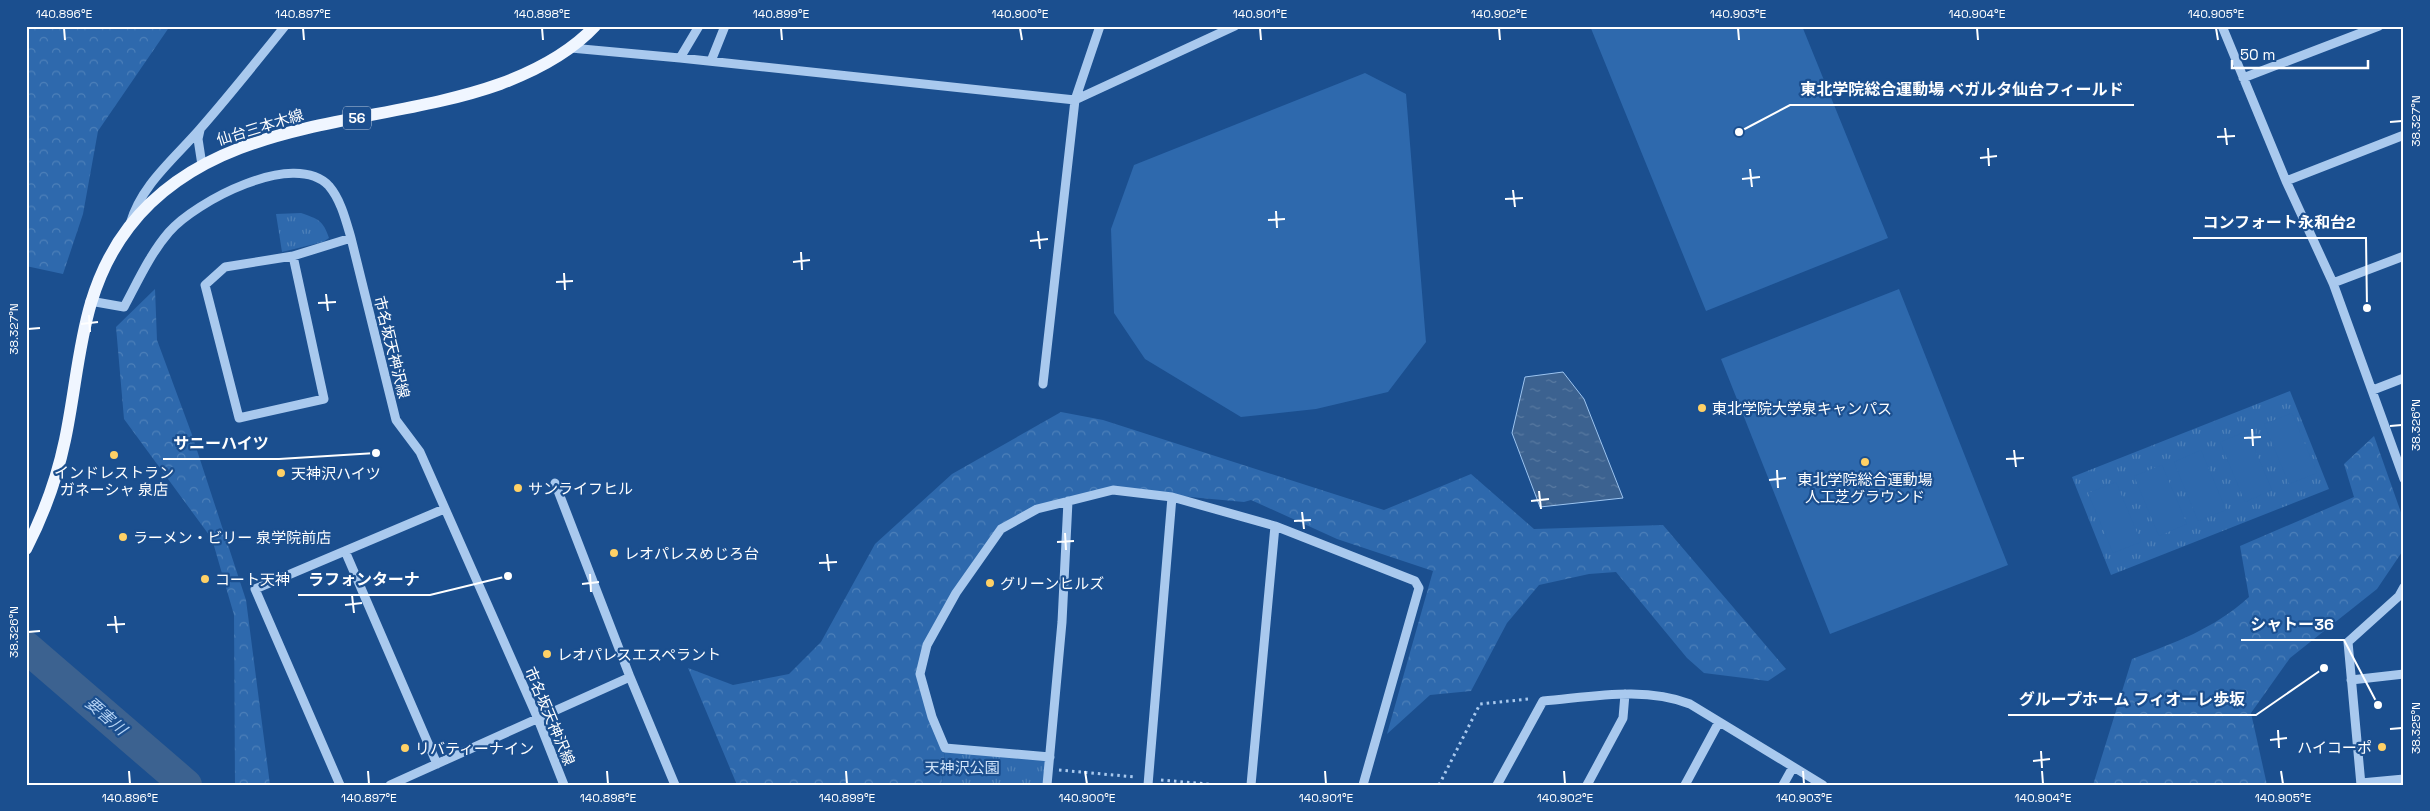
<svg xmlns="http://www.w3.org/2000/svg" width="2430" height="811" font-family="'Space Grotesk','Noto Sans JP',sans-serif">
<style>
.forest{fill:url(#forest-crowns)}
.park{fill:url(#park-tufts)}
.pitch{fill:#2e69ad}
.water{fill:url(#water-ripples);stroke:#9cc4f0}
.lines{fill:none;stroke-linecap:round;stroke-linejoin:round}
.river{stroke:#3c6290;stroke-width:32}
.path{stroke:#a9c9ee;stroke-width:3;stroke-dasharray:2.5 4;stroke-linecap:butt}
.minor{stroke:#a9c9ee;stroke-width:9}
.major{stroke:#f0f6ff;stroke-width:12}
.ticks{fill:none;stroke:#fff;stroke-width:2}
.poi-dot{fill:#ffd166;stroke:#1b4f8f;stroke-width:2}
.labels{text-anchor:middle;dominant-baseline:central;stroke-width:4.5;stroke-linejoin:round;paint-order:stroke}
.shield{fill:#1b4f8f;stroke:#bbcadd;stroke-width:1}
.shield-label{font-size:14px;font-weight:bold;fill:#fff}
.street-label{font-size:15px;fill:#fff;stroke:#1b4f8f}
.poi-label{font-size:15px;fill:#fff;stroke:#1b4f8f;text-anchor:start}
.park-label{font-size:15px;fill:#cfe3fa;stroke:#1b4f8f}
.water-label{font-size:16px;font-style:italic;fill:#b5d3f5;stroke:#1b4f8f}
.leader{fill:none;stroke:#fff;stroke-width:2}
.callout-dot{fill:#fff;stroke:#1b4f8f;stroke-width:2}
.callout-label{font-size:16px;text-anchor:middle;font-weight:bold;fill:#fff;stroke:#1b4f8f;stroke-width:4.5;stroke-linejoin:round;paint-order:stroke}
.neatline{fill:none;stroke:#fff;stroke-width:2}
.ticks-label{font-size:12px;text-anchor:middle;fill:#fff}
</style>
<defs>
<pattern id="forest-crowns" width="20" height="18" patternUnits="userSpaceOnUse" patternTransform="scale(1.25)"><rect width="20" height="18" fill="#2e69ad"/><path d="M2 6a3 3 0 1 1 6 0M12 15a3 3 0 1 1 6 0" fill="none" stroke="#4d80b9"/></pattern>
<pattern id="park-tufts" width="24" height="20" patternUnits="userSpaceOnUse" patternTransform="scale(1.25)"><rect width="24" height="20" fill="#2e69ad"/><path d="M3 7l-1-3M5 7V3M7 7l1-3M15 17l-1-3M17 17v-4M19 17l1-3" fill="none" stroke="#4d80b9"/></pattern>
<pattern id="water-ripples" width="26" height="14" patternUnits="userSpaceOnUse" patternTransform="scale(1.25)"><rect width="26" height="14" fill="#3c6290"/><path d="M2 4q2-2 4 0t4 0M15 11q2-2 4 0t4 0" fill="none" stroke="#597aa1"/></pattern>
</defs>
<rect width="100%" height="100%" fill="#1b4f8f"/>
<path class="forest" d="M26,26H170L98,131L83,214L63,274L26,266Z
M155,289L157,340L191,432L246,600L270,785H235L234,615L212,539L124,419L116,327Z
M1061,412L1103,420L1384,510L1471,474L1534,529L1663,525L1786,669L1768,681L1704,673L1687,658L1616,572L1589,574L1539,585L1507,623L1471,691L1430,695L1387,734L1433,571L1337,539L1251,500L1244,502L1114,490L1037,509L1001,529L927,645L920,674L945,748L942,785H737L688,668L733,685L789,674L821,642L875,544L952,474Z
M2374,436L2404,521V549L2377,589L2290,658L2251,713L2267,785H2093L2132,659C2178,641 2212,630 2249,597L2240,546L2354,497L2344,464Z"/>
<path class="park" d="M301,213C318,219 323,220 329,238L323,242L282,252L276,214Z
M2290,391L2329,489L2111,575L2072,477Z
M945,748L1050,757L1047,785H942Z"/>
<path class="pitch" d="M1590,26H1802L1888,238L1706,311Z
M1365,73L1406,94L1426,342L1388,392L1316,409L1241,417L1145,359L1114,313L1111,229L1134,165Z
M1899,289L2008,565L1830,634L1721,359Z
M2292,413L2317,473L2289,484L2264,424Z
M2247,431L2272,490L2245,502L2220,442Z
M2201,450L2226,510L2198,521L2174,462Z
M2162,465L2187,524L2159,536L2134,476Z
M2116,482L2141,542L2113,553L2088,493Z"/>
<path class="water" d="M1563,372L1584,399L1623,498L1540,507L1512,433L1525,377Z"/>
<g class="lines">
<path class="river" d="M26,647L186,785"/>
<path class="path" d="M1059,770L1135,777
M1161,780L1219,785
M1439,785L1480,704L1529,699"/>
<path class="minor" d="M2222,26L2286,181L2333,283L2404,479
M571,48L680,58L1075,100L1235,26
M680,58L699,26
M711,61L725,26
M2243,78L2379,26
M200,130L198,139L202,165
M2286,181L2404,135
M130,224C141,185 174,159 200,129C229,96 257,61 285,26
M293,256L324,399L239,418L205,285L225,267L293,256L351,238
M2333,283L2404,256
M90,301L124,307C138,281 150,254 169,232C195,202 294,149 329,186C341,200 346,221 351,238L396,420L420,452L538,719L564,785
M1043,384L1075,100L1100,26
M2373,390L2404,378
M555,483L630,677
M345,551L437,764
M2351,680L2404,674
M1050,757L945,748L932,717L920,674L927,645L956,593L1001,529L1037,509L1113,490L1172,497L1275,526L1415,581L1419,588L1363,785
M2361,783L2404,779
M340,785L255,589L444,509
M390,785L630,677L675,785
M1047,785L1062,622L1068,501
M1148,785L1172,497
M1251,785L1275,526
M1497,785L1543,701C1591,697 1644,686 1690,704L1823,785
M1587,785L1623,718L1625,694
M1685,785L1719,722
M1783,785L1793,767
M2361,785L2348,642L2399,596L2404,587"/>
<path class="major" d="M26,549C44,514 57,478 65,440C81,364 79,292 129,227C216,114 377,128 500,84C535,71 569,54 595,26"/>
</g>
<path class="ticks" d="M64,28L65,40M303,28L304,40M542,28L543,40M781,28L782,40M1020,28L1022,40M1260,28L1261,40M1499,28L1500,40M1738,28L1739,40M1977,28L1978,40M2216,28L2218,40M2390,122L2402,121M2225,128L2227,145M2217,137L2235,136M1988,148L1989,166M1980,158L1997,156M1750,169L1752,187M1742,179L1760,177M1513,190L1515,207M1505,199L1523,198M1276,211L1277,228M1268,220L1285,219M1038,231L1040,249M1030,241L1048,239M801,252L802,270M793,262L810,260M564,273L565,290M556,282L573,281M326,294L328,311M318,303L336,302M89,315L90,332M81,324L98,322M28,329L40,328M2390,426L2402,425M2252,429L2253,446M2244,438L2261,437M2014,450L2016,467M2006,459L2024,458M1777,470L1778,488M1769,480L1786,478M1539,491L1541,509M1531,501L1549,499M1302,512L1304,529M1294,521L1311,520M1065,533L1066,550M1057,542L1074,541M827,554L829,571M819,563L837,562M590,574L591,592M582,584L599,582M352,595L354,613M345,605L362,603M115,616L117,633M107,625L125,624M28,632L40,631M2390,729L2402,728M2278,730L2279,748M2270,740L2287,738M2041,751L2042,768M2033,761L2050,759M129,771L130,784M368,771L369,784M607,771L608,784M846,771L847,784M1085,771L1087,784M1325,771L1326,784M1564,771L1565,784M1803,771L1804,784M2042,771L2043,784M2281,771L2283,784"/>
<g class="poi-dot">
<circle cx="1702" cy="408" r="5"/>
<circle cx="114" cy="455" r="5"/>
<circle cx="1865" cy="462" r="5"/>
<circle cx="281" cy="473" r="5"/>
<circle cx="518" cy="488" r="5"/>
<circle cx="123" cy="537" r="5"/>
<circle cx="614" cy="553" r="5"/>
<circle cx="205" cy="579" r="5"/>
<circle cx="990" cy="583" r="5"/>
<circle cx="547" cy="654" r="5"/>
<circle cx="2382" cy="747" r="5"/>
<circle cx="405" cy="748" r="5"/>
</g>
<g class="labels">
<rect class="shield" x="343" y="106.5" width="28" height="23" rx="4"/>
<g class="shield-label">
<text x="357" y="118">56</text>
</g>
<g class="street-label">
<text transform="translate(260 127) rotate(-17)">仙台三本木線</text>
<text transform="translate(392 347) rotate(76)">市名坂天神沢線</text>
<text transform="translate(550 716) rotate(67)">市名坂天神沢線</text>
</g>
<g class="poi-label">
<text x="1712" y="408">東北学院大学泉キャンパス</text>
<text x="114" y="472" text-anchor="middle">インドレストラン<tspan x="114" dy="17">ガネーシャ 泉店</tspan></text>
<text x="291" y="473">天神沢ハイツ</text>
<text x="1865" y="479" text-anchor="middle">東北学院総合運動場<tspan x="1865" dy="17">人工芝グラウンド</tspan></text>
<text x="528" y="488">サンライフヒル</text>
<text x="133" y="537">ラーメン・ビリー 泉学院前店</text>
<text x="624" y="553">レオパレスめじろ台</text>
<text x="215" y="579">コート天神</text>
<text x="1000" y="583">グリーンヒルズ</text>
<text x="557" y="654">レオパレスエスペラント</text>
<text x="2372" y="747" text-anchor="end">ハイコーポ</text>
<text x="415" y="748">リバティーナイン</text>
</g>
<g class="park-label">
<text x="962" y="767">天神沢公園</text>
</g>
<g class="water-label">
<text transform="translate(106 716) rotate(41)">要害川</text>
</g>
</g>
<path class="leader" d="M1739 132L1790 105H2134M2367 308L2366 238H2193M376 453L279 459H163M508 576L430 595H298M2378 705L2344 640H2241M2324 668L2256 715H2008"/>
<g class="callout-dot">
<circle cx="1739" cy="132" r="5"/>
<circle cx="2367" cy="308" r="5"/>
<circle cx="376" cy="453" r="5"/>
<circle cx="508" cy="576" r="5"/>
<circle cx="2378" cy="705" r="5"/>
<circle cx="2324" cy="668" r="5"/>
</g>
<g class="callout-label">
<text x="1962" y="95">東北学院総合運動場 ベガルタ仙台フィールド</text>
<text x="2279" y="228">コンフォート永和台2</text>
<text x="221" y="449">サニーハイツ</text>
<text x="364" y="585">ラフォンターナ</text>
<text x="2292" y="630">シャトー36</text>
<text x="2132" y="705">グループホーム フィオーレ歩坂</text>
</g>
<rect width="2430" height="811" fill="none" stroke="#1b4f8f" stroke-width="55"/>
<path d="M2232 60v8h136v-8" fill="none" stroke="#ffffff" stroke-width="2.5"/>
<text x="2240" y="60" font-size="15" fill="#ffffff" stroke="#1b4f8f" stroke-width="4" paint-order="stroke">50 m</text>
<rect x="28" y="28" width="2374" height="756" class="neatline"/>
<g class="ticks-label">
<text x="64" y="18">140.896°E</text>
<text x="303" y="18">140.897°E</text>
<text x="542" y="18">140.898°E</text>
<text x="781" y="18">140.899°E</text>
<text x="1020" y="18">140.900°E</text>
<text x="1260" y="18">140.901°E</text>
<text x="1499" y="18">140.902°E</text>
<text x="1738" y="18">140.903°E</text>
<text x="1977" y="18">140.904°E</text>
<text x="2216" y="18">140.905°E</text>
<text transform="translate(2416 121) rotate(-90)" y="4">38.327°N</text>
<text transform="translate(14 329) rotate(-90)" y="4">38.327°N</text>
<text transform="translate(2416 425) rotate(-90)" y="4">38.326°N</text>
<text transform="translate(14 632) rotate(-90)" y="4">38.326°N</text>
<text transform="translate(2416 728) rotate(-90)" y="4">38.325°N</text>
<text x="130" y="802">140.896°E</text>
<text x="369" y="802">140.897°E</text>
<text x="608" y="802">140.898°E</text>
<text x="847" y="802">140.899°E</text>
<text x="1087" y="802">140.900°E</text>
<text x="1326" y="802">140.901°E</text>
<text x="1565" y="802">140.902°E</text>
<text x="1804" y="802">140.903°E</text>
<text x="2043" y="802">140.904°E</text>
<text x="2283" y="802">140.905°E</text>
</g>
</svg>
